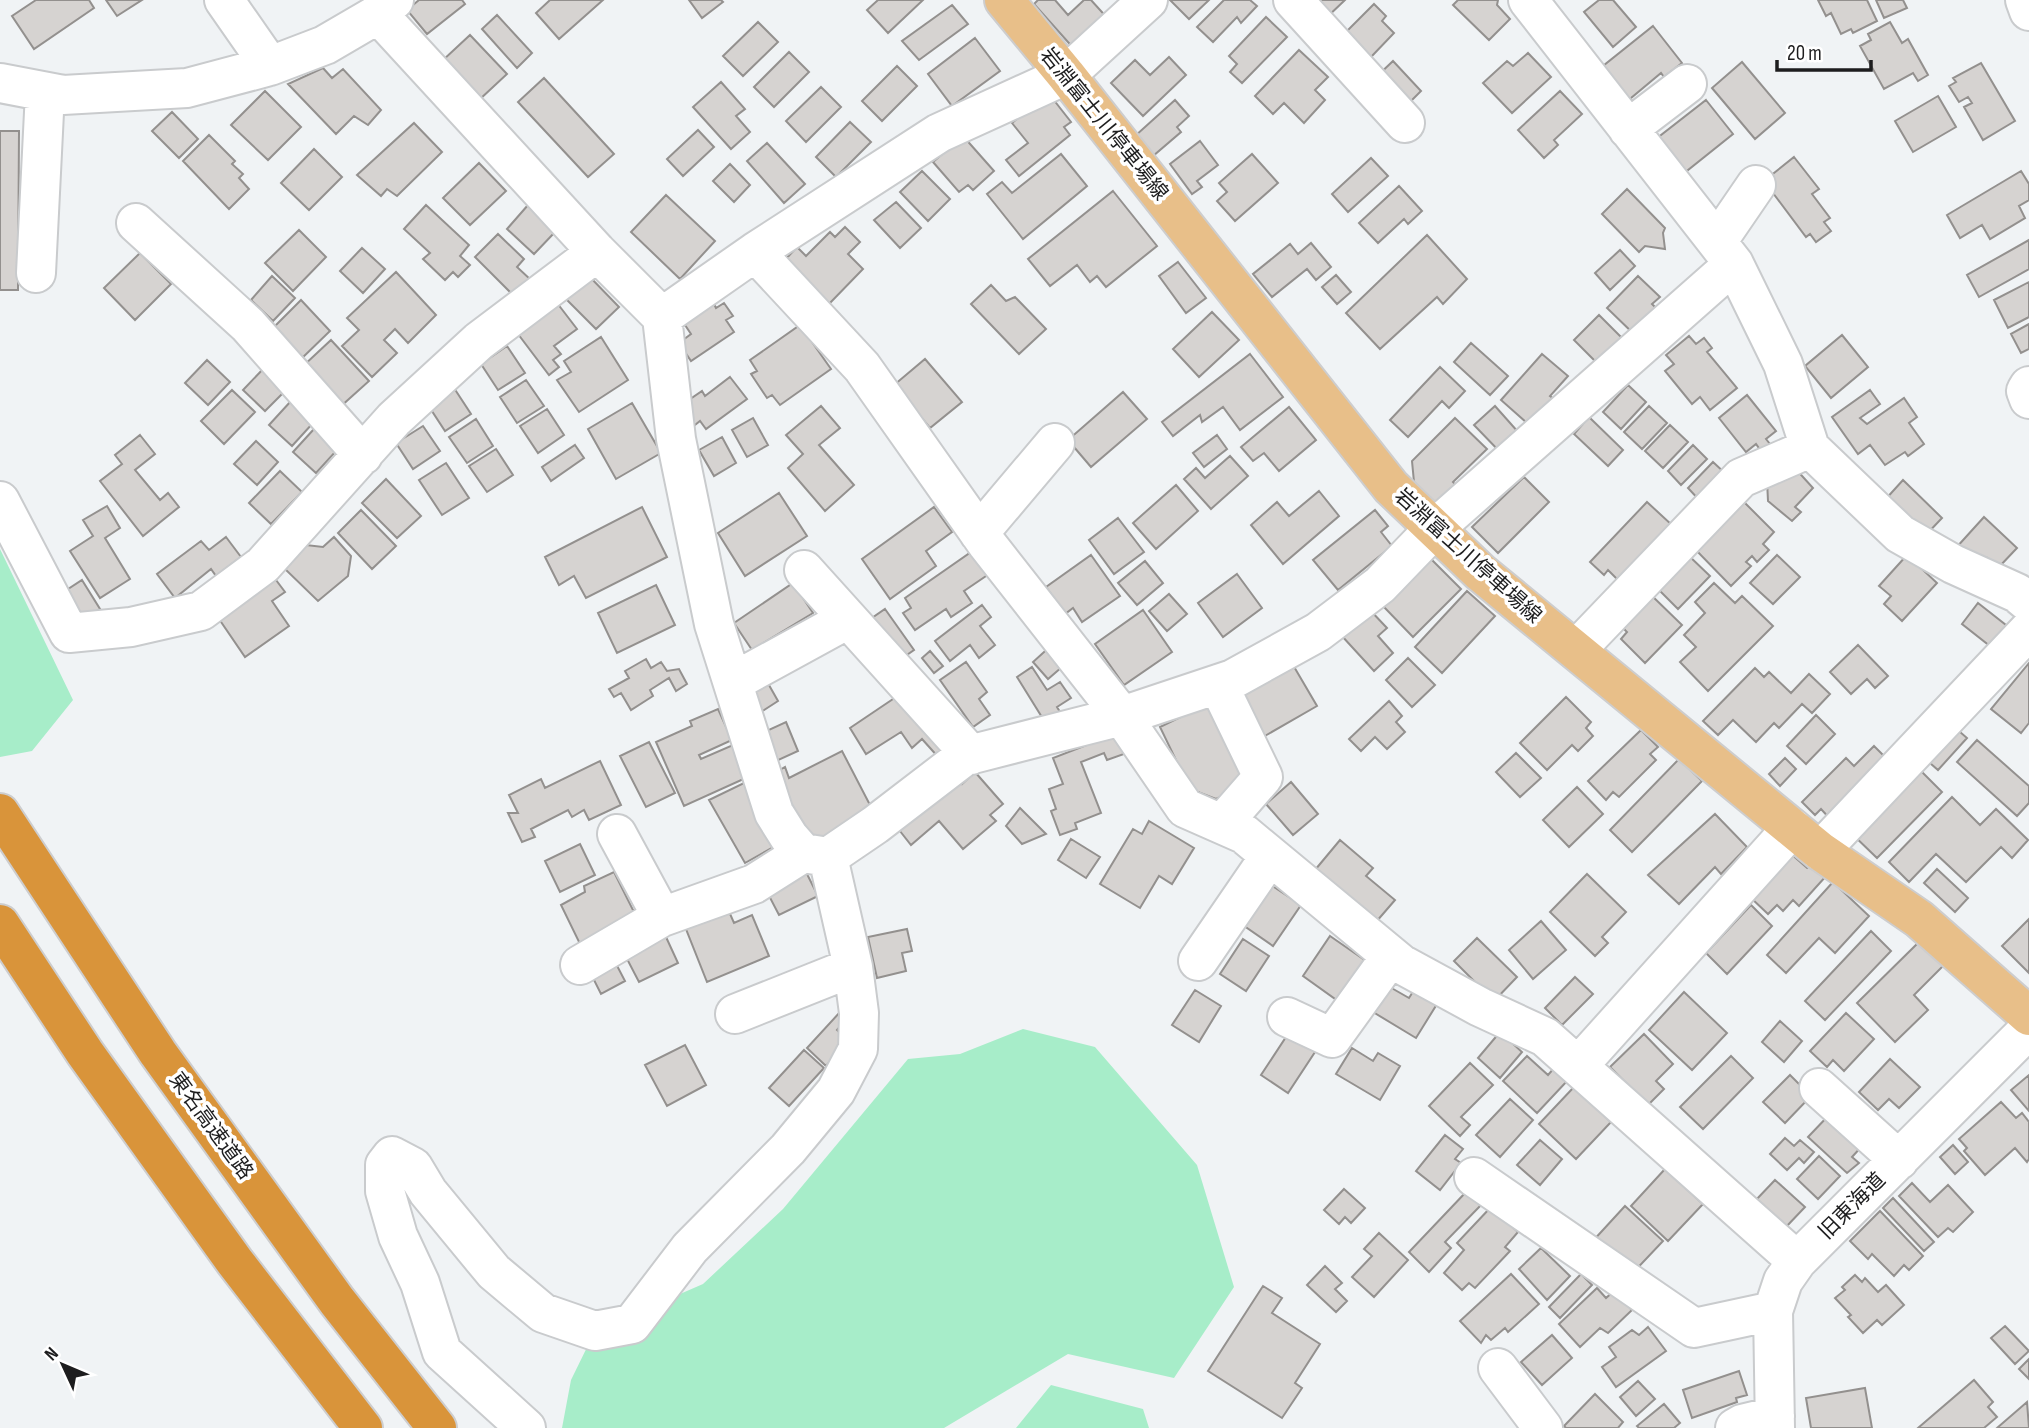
<svg xmlns="http://www.w3.org/2000/svg" width="2029" height="1428" font-family="'Sofia Sans Condensed','Noto Sans JP',sans-serif">
<style>
.green{fill:#a7edc9}
.building{fill:#d6d3d1;stroke:#93908e;stroke-width:2}
.lines{fill:none;stroke-linecap:round;stroke-linejoin:round}
.minor-casing{stroke:#c9cbcd;stroke-width:42}
.major-casing{stroke:#cdcdce;stroke-width:42}
.highway-casing{stroke:#cdcdce;stroke-width:42}
.minor{stroke:#fff;stroke-width:38}
.major{stroke:#e8bf89;stroke-width:38}
.highway{stroke:#d9943a;stroke-width:38}
.labels{text-anchor:middle;dominant-baseline:central;stroke-width:7;stroke-linejoin:round;paint-order:stroke}
.street-label{font-size:21px;fill:#1d1d1e;stroke:#fff}
</style>
<rect width="100%" height="100%" fill="#f0f3f5"/>
<path class="green" d="M0,549L73,700L32,751L0,757Z
M1023,1029L1095,1047L1197,1165L1234,1287L1174,1378L1068,1354L944,1428H562L571,1380L595,1331L703,1284L783,1209L908,1059L960,1054Z
M1051,1385L1143,1409L1149,1428H1016Z"/>
<path class="building" d="M36,0H89L94,8L34,49L12,16Z
M106,0H142L117,16Z
M419,0H462L465,4L427,34L407,10Z
M550,0H603L559,39L536,13Z
M689,0H721L723,2L702,18Z
M878,0H923L888,33L867,10Z
M1038,0H1055L1068,15L1084,0H1091L1110,21L1076,51L1034,4Z
M1170,0H1209L1189,19Z
M1224,0H1250L1257,6L1241,23L1237,17L1213,42L1197,27Z
M1306,0H1345L1325,19Z
M1458,0H1498L1497,5L1510,19L1489,40L1453,5Z
M1599,0H1613L1636,27L1613,47L1584,12Z
M1818,0H1867L1877,21L1853,33L1851,29L1841,34L1831,13L1826,16Z
M1876,0H1903L1907,8L1884,18Z
M1374,4L1386,16L1382,21L1394,33L1371,57L1346,32Z
M952,5L968,24L919,60L902,41Z
M497,15L532,53L517,68L482,29Z
M1266,17L1287,37L1242,83L1230,72L1237,64L1229,56Z
M758,22L778,42L743,76L723,56Z
M1890,22L1902,43L1908,39L1928,75L1918,81L1913,73L1884,89L1860,46L1871,40L1868,34Z
M1653,26L1682,63L1664,77L1661,73L1625,103L1598,70Z
M470,35L507,74L479,100L442,61Z
M975,38L1000,71L952,106L928,74Z
M1299,50L1328,77L1315,90L1325,100L1304,123L1284,103L1273,114L1255,96Z
M789,52L809,72L774,107L754,87Z
M1528,53L1551,77L1512,113L1483,83L1507,61L1513,66Z
M1169,57L1186,75L1143,116L1111,83L1135,60L1150,75Z
M1393,61L1421,91L1402,110L1373,80Z
M1742,62L1785,113L1755,139L1712,88Z
M1981,63L2015,121L1983,140L1964,107L1972,103L1968,97L1959,102L1949,86L1956,82L1953,78Z
M897,66L917,86L882,121L862,101Z
M323,68L332,78L343,69L381,110L368,125L354,116L336,134L288,84Z
M544,78L614,154L588,177L518,102Z
M721,82L745,109L736,116L750,132L731,149L693,107Z
M821,87L841,107L806,142L786,121Z
M265,91L301,127L268,160L231,125Z
M1560,91L1582,114L1554,140L1558,145L1544,158L1518,130Z
M1938,96L1956,127L1913,152L1895,121Z
M1053,99L1071,122L1064,127L1070,135L1019,176L1006,160L1028,143L1012,123L1040,100Z
M1175,100L1189,116L1177,127L1181,132L1153,156L1135,136Z
M1706,100L1733,134L1683,174L1656,139Z
M172,112L198,139L179,158L152,131Z
M850,122L871,142L836,177L816,157Z
M414,123L442,152L397,196L387,189L381,196L357,175Z
M698,130L714,147L683,176L667,159Z
M0,131H19L18,290H0Z
M209,135L235,161L232,164L243,174L239,178L249,189L229,209L183,161Z
M963,136L994,171L973,190L968,185L959,192L933,162Z
M1200,141L1218,165L1197,181L1202,187L1192,194L1170,164Z
M767,143L805,184L784,203L747,161Z
M314,149L342,177L309,210L281,183Z
M1061,154L1087,186L1023,239L987,194L1002,182L1012,193Z
M1252,154L1278,183L1235,221L1217,201L1227,192L1219,183Z
M1794,157L1819,189L1812,194L1830,218L1824,222L1831,231L1816,242L1810,234L1806,237L1764,181Z
M1371,158L1388,176L1348,212L1332,194Z
M479,163L506,191L470,225L443,198Z
M730,164L750,185L734,202L713,181Z
M922,171L950,199L928,221L900,192Z
M2021,171L2029,184V200L2019,206L2025,218L1990,239L1982,225L1960,238L1947,215Z
M1399,186L1422,211L1408,224L1404,219L1378,243L1359,223Z
M1627,189L1665,228L1663,233L1665,249L1645,246L1639,252L1602,214Z
M1113,191L1157,246L1106,287L1097,276L1090,282L1077,265L1050,286L1028,259Z
M666,195L715,241L680,279L631,232Z
M896,202L921,228L900,248L874,220Z
M426,205L469,245L460,256L470,265L458,277L453,272L445,280L423,259L430,253L404,229Z
M528,205L556,231L534,254L507,229Z
M845,227L860,242L848,254L863,269L828,305L784,261L797,247L806,256L830,232L835,237Z
M299,230L326,257L293,291L265,263Z
M498,234L524,259L517,267L532,281L516,298L475,257Z
M1427,235L1467,279L1443,304L1437,297L1380,349L1346,313Z
M2029,240V269L1979,297L1967,275Z
M1311,243L1331,267L1316,280L1307,269L1272,297L1253,274L1290,244L1298,254Z
M362,248L385,269L363,293L340,271Z
M1620,250L1635,266L1610,290L1595,273Z
M140,253L171,284L135,320L104,288Z
M1178,262L1206,298L1186,313L1159,276Z
M396,272L436,315L408,343L395,329L384,340L397,353L372,377L342,346L359,330L347,318Z
M587,274L619,307L596,329L564,297Z
M1336,275L1351,292L1337,304L1322,287Z
M272,276L295,298L273,321L251,300Z
M1638,276L1660,297L1652,304L1661,313L1637,337L1607,308Z
M2029,282V317L2008,328L1994,300Z
M991,285L1006,301L1015,297L1046,329L1019,354L971,304Z
M554,299L577,329L554,346L561,354L553,360L559,367L549,375L515,330Z
M301,300L330,331L299,361L270,331Z
M713,302L716,308L724,303L733,316L726,320L734,332L691,361L679,343L691,334L683,322Z
M1212,312L1239,340L1199,377L1173,349Z
M1599,315L1627,343L1602,368L1574,340Z
M2029,324V349L2021,353L2011,334Z
M800,325L831,369L780,405L772,395L767,398L751,374L757,371L750,360Z
M1842,335L1868,367L1831,398L1805,366Z
M1689,336L1696,344L1704,338L1712,348L1707,352L1737,388L1710,410L1700,397L1692,404L1665,371L1674,364L1666,355Z
M601,337L628,380L579,412L557,380L571,372L564,361Z
M331,340L369,381L340,407L302,367Z
M1471,343L1508,376L1490,395L1454,362Z
M507,346L525,373L498,390L481,364Z
M1250,354L1283,397L1240,430L1223,407L1202,422L1200,415L1173,436L1162,422Z
M1542,354L1568,376L1550,396L1554,399L1536,431L1501,400Z
M925,359L962,402L930,428L894,385Z
M207,360L230,382L208,405L185,383Z
M265,367L288,388L265,411L243,390Z
M1440,367L1465,391L1449,408L1442,401L1408,437L1390,420Z
M730,377L747,399L706,429L700,421L690,429L686,402L702,391L705,396Z
M526,380L544,406L517,423L500,397Z
M1628,385L1646,402L1621,429L1603,412Z
M454,388L471,414L445,431L428,405Z
M232,390L255,412L224,444L201,421Z
M1870,390L1880,404L1860,418L1867,424L1904,398L1917,417L1909,423L1924,444L1908,456L1905,452L1885,465L1870,445L1858,454L1832,417Z
M1123,392L1147,419L1091,467L1068,440Z
M1747,395L1776,431L1766,439L1770,444L1761,451L1756,444L1746,452L1719,418Z
M291,401L313,423L292,446L269,425Z
M632,403L661,453L616,479L588,429Z
M821,406L840,428L819,445L854,485L825,511L788,468L803,454L786,435Z
M1495,406L1519,433L1501,453L1474,425Z
M1649,406L1667,423L1642,449L1624,432Z
M1289,407L1316,440L1279,471L1264,453L1253,461L1241,447Z
M547,409L564,435L538,453L520,426Z
M1589,417L1623,450L1608,466L1574,434Z
M753,418L768,445L747,457L732,430Z
M1455,418L1487,449L1453,482L1459,488L1439,508L1414,482L1412,461Z
M476,419L493,446L467,463L449,437Z
M1670,425L1688,442L1663,468L1645,451Z
M423,426L440,451L413,469L396,443Z
M314,429L337,450L316,473L293,452Z
M140,435L155,454L135,470L160,500L168,493L179,507L143,536L100,481L122,464L115,455Z
M1217,435L1227,449L1204,467L1193,453Z
M722,437L736,463L714,476L699,450Z
M256,441L278,462L257,485L234,464Z
M575,445L584,458L551,481L542,467Z
M1693,445L1707,459L1681,485L1668,471Z
M496,449L513,475L487,492L469,466Z
M1230,456L1248,476L1211,509L1184,479L1196,468L1205,478Z
M1713,462L1727,475L1701,502L1688,488Z
M446,463L469,498L442,515L419,480Z
M1793,466L1813,488L1795,507L1801,512L1792,521L1768,501L1767,480Z
M280,471L302,492L271,524L249,503Z
M1524,477L1549,502L1498,553L1472,527Z
M386,479L421,516L397,538L362,503Z
M1903,480L1942,518L1923,538L1884,501Z
M1176,485L1198,511L1156,549L1133,523Z
M1319,491L1339,516L1283,564L1251,525L1277,502L1289,516Z
M779,493L807,536L745,576L718,533Z
M1740,498L1774,532L1763,544L1769,550L1757,562L1752,556L1746,562L1751,566L1731,586L1692,546Z
M1647,502L1673,526L1620,582L1608,570L1604,575L1590,562Z
M107,506L120,528L105,538L130,579L100,598L70,551L93,536L83,520Z
M642,507L667,557L586,598L574,576L559,585L545,557Z
M934,507L952,532L926,551L936,566L890,599L862,559Z
M361,510L396,546L372,569L338,533Z
M1375,510L1388,526L1381,532L1392,546L1338,590L1313,560Z
M1984,517L2017,548L1998,568L1987,558L1977,569L1955,549Z
M1118,518L1144,552L1114,574L1089,540Z
M226,537L241,557L216,576L211,569L175,598L157,574L201,541L209,550Z
M334,537L351,556L348,576L318,601L285,569L306,545L323,547Z
M974,550L989,574L964,591L972,603L951,617L946,609L915,630L903,613L911,608L905,598Z
M1687,554L1710,576L1678,609L1655,586Z
M1091,555L1120,596L1082,622L1073,608L1065,614L1046,587Z
M1777,555L1800,577L1773,604L1750,583Z
M1907,555L1937,583L1902,621L1884,604L1891,596L1879,586Z
M1430,558L1461,589L1413,637L1383,606Z
M1145,561L1163,583L1137,605L1118,583Z
M1237,574L1262,608L1223,637L1198,603Z
M273,576L285,592L272,601L289,626L245,657L217,616Z
M82,580L100,609L79,621L62,593Z
M793,583L813,613L752,650L734,623Z
M1714,583L1735,603L1742,596L1773,626L1708,691L1680,662L1696,647L1684,635L1705,613L1695,602Z
M656,585L675,625L617,653L598,613Z
M1467,591L1495,616L1442,673L1415,647Z
M1648,592L1682,625L1645,663L1621,639L1627,632L1618,623Z
M1169,594L1187,614L1167,631L1149,611Z
M1978,603L2011,629L1995,650L1962,624Z
M982,605L991,617L980,626L995,645L979,658L970,645L950,661L935,641Z
M885,609L914,650L898,661L869,620Z
M1369,609L1387,628L1378,636L1393,653L1374,671L1341,635Z
M1143,610L1172,652L1124,685L1095,644Z
M1054,643L1069,661L1048,679L1033,662Z
M1858,645L1888,676L1875,688L1867,679L1851,694L1830,672Z
M930,651L943,666L934,673L922,658Z
M1408,658L1435,685L1412,707L1386,680Z
M646,659L651,668L661,662L667,671L679,669L687,684L676,691L669,678L650,690L653,696L631,710L621,693L614,697L609,689L629,678L625,671Z
M966,662L987,692L979,699L990,715L973,727L940,680Z
M2029,663V723L2021,733L1991,709Z
M1293,665L1317,706L1263,737L1240,696Z
M1032,667L1047,690L1060,682L1071,698L1057,707L1060,712L1045,722L1017,677Z
M1755,668L1764,677L1769,672L1791,693L1809,674L1830,694L1812,713L1802,704L1779,728L1774,723L1756,742L1733,720L1718,735L1703,721Z
M761,671L778,701L758,714L746,676Z
M899,695L952,749L940,759L922,739L912,748L901,732L866,754L850,728Z
M1566,697L1591,722L1586,728L1593,736L1578,751L1572,745L1547,770L1520,743Z
M1389,701L1402,716L1396,722L1405,732L1387,749L1375,737L1361,751L1349,739Z
M1207,704L1246,785L1216,799L1190,789L1160,727Z
M718,709L732,740L699,755L701,759L733,745L748,777L684,806L656,742L692,726L690,721Z
M1816,715L1835,734L1806,764L1787,746Z
M786,722L798,751L774,762L762,733Z
M1952,725L1967,738L1938,770L1923,757Z
M1641,730L1658,747L1650,754L1656,760L1619,797L1613,792L1606,800L1588,781Z
M1115,734L1124,754L1107,760L1104,753L1081,762L1101,813L1075,823L1077,829L1060,835L1051,811L1056,809L1049,789L1063,784L1053,758Z
M1977,740L2029,786V803L2017,816L1957,762Z
M649,742L675,793L646,807L620,756Z
M1874,746L1891,763L1832,821L1821,809L1815,815L1802,802L1846,758L1854,766Z
M842,751L870,805L831,836H810L773,774L785,767L789,778Z
M1516,753L1541,778L1520,797L1496,772Z
M1785,758L1796,769L1780,786L1769,774Z
M1679,759L1702,781L1632,852L1610,830Z
M600,761L621,805L589,820L584,810L572,817L568,810L531,829L535,837L522,842L508,813H518L509,795L541,779L545,788Z
M1914,764L1942,792L1877,858L1848,830Z
M975,772L1003,804L990,815L996,821L963,849L939,821L911,845L896,826L955,776L962,784Z
M746,782L777,845L745,863L709,800Z
M1291,782L1318,814L1293,835L1266,804Z
M1577,787L1603,814L1569,847L1543,820Z
M1952,797L1980,825L1996,809L2028,840L2012,858L2001,847L1966,882L1936,854L1909,882L1889,862Z
M1020,808L1046,834L1022,844L1006,826Z
M1715,814L1747,847L1721,874L1715,867L1679,904L1648,875Z
M1149,821L1194,848L1172,884L1159,876L1140,908L1100,884L1133,829L1142,834Z
M1071,839L1100,857L1086,878L1058,860Z
M1340,840L1373,868L1366,876L1395,900L1376,922L1315,870Z
M580,844L595,875L560,892L545,861Z
M1790,853L1807,868L1813,862L1827,875L1799,906L1793,900L1783,911L1777,905L1768,914L1750,897Z
M1937,869L1968,898L1955,912L1924,883Z
M805,870L818,896L779,915L766,890Z
M614,872L637,918L581,946L561,905L585,892L584,886Z
M1587,874L1626,912L1602,937L1608,943L1595,956L1550,912Z
M1265,881L1301,905L1273,946L1237,921Z
M1833,882L1869,916L1835,953L1819,938L1786,973L1767,955Z
M1751,905L1772,926L1727,974L1706,953Z
M727,907L734,923L752,915L769,956L707,982L684,924Z
M2029,919V973L2002,946Z
M1541,921L1566,950L1533,979L1509,950Z
M907,929L912,951L902,953L906,971L877,978L868,937Z
M1871,931L1891,951L1825,1020L1805,1001Z
M1330,936L1366,961L1338,1001L1303,976Z
M666,937L678,963L639,982L626,957Z
M1477,938L1517,977L1494,1001L1454,961Z
M1243,939L1269,956L1246,991L1220,974Z
M1920,941L1944,965L1914,995L1928,1010L1895,1042L1857,1003Z
M613,958L625,981L601,994L589,970Z
M1575,977L1593,994L1562,1025L1545,1008Z
M1388,986L1409,998L1414,990L1437,1004L1416,1038L1373,1012Z
M1195,990L1221,1006L1199,1042L1172,1025Z
M1684,992L1727,1033L1692,1070L1649,1030Z
M841,1011L848,1017L837,1030L848,1041L826,1066L807,1048Z
M1846,1013L1874,1039L1844,1071L1833,1060L1827,1067L1810,1051Z
M1780,1021L1802,1041L1784,1062L1762,1042Z
M1500,1032L1522,1052L1500,1078L1478,1058Z
M1288,1034L1315,1052L1288,1093L1261,1075Z
M1644,1034L1673,1064L1656,1081L1664,1089L1648,1105L1610,1067Z
M685,1045L706,1085L667,1106L645,1065Z
M1352,1048L1373,1061L1378,1053L1400,1066L1380,1100L1336,1074Z
M804,1050L824,1068L789,1106L769,1088Z
M1527,1056L1548,1075L1555,1067L1568,1080L1537,1113L1503,1081Z
M1731,1056L1753,1078L1703,1129L1680,1107Z
M1890,1059L1920,1087L1899,1108L1889,1099L1878,1110L1859,1092Z
M1470,1063L1493,1085L1461,1117L1470,1125L1460,1136L1429,1106Z
M1790,1075L1811,1096L1785,1123L1763,1102Z
M2029,1075V1111L2011,1090Z
M1574,1087L1611,1122L1576,1159L1539,1124Z
M1510,1099L1533,1120L1500,1157L1476,1135Z
M2001,1102L2016,1118L2022,1113L2029,1122V1159L2027,1162L2015,1148L1985,1175L1964,1151L1967,1148L1959,1139Z
M1830,1114L1863,1145L1852,1157L1859,1163L1847,1173L1808,1137Z
M1445,1135L1463,1149L1455,1159L1461,1163L1440,1190L1416,1171Z
M1785,1138L1794,1146L1800,1140L1814,1152L1804,1163L1799,1158L1787,1170L1770,1154Z
M1540,1140L1562,1159L1540,1185L1517,1165Z
M1953,1145L1968,1162L1955,1174L1940,1157Z
M1819,1156L1840,1176L1818,1199L1797,1179Z
M1665,1169L1703,1204L1668,1241L1631,1206Z
M1775,1180L1805,1207L1785,1228L1755,1201Z
M1912,1183L1930,1202L1948,1185L1973,1212L1953,1232L1948,1228L1938,1237L1899,1196Z
M1344,1189L1365,1208L1351,1223L1345,1217L1339,1224L1324,1210Z
M1467,1191L1482,1204L1445,1242L1451,1248L1429,1272L1409,1252Z
M1893,1198L1934,1242L1924,1251L1883,1208Z
M1625,1206L1663,1241L1628,1278L1591,1243Z
M1491,1207L1518,1232L1505,1247L1510,1251L1475,1288L1469,1283L1462,1290L1444,1273L1464,1250L1457,1243Z
M1880,1211L1923,1256L1909,1270L1904,1265L1894,1276L1872,1254L1868,1259L1850,1241Z
M1379,1233L1408,1260L1374,1297L1352,1277L1372,1256L1364,1249Z
M1541,1248L1570,1276L1547,1300L1519,1269Z
M1325,1266L1342,1283L1335,1289L1347,1301L1336,1312L1307,1285Z
M1511,1274L1539,1304L1508,1332L1505,1328L1491,1340L1486,1335L1481,1343L1460,1321Z
M1581,1274L1592,1285L1560,1318L1549,1307Z
M1855,1275L1862,1282L1865,1278L1878,1292L1886,1285L1904,1305L1882,1325L1877,1320L1863,1333L1848,1317L1851,1315L1835,1298L1845,1290L1842,1287Z
M1263,1286L1282,1298L1272,1313L1320,1344L1295,1383L1302,1388L1282,1418L1208,1371Z
M1597,1288L1606,1298L1614,1291L1632,1310L1608,1333L1600,1328L1580,1347L1559,1324Z
M2005,1326L2029,1351L2015,1364L1991,1338Z
M1648,1327L1666,1351L1616,1387L1602,1367L1616,1357L1609,1347L1632,1330L1639,1335Z
M1552,1335L1572,1358L1542,1385L1521,1362Z
M2029,1359V1379L2019,1369Z
M1739,1371L1747,1395L1736,1398L1737,1402L1692,1418L1683,1390Z
M1974,1380L1993,1402L1988,1407L1997,1417L1984,1428H1918Z
M1638,1381L1655,1399L1636,1416L1620,1397Z
M1865,1388L1872,1428H1811L1806,1398Z
M1595,1394L1623,1422L1618,1428H1566L1564,1426Z
M2027,1402L2029,1428H1997Z
M1664,1404L1680,1423L1674,1428H1639L1637,1426Z"/>
<g class="lines">
<defs>
<path id="minor" d="M224,0L270,66
M1293,0L1405,123
M1528,0L1734,264L1783,364L1810,448L1900,534L1953,564L2017,593L2029,603
M2025,0L2029,11
M378,14L597,252L662,317L676,439L714,624L774,813L789,837L803,853L828,857L875,825L965,756L1122,716L1233,679L1318,632L1380,585L1434,529L1734,264
M0,83L63,95L187,88L270,66L325,45L378,14L394,0
M1628,129L1687,84
M136,223L248,325L363,455
M1717,242L1756,185
M755,252L862,367L987,544L1122,716L1185,808L1244,834L1401,964L1480,1007L1545,1037L1797,1261
M36,273L45,92
M662,317L755,252L939,133L1066,75L1148,0
M2029,386L2026,391L2029,399
M0,501L69,633L131,627L201,611L263,565L394,419L479,341L597,252
M979,533L1055,443
M804,570L971,755
M1576,650L1741,478L1810,448
M733,682L848,619
M1218,684L1263,777L1222,824
M617,834L662,917
M1820,851L2029,630
M1198,961L1270,856
M580,965L662,917L754,884L803,853
M735,1014L853,967
M1287,1017L1332,1038L1391,956
M1578,1066L1792,828
M1819,1088L1899,1160
M1474,1177L1694,1328L1773,1311
M1498,1368L1543,1428
M526,1428L442,1352L420,1283L398,1236L385,1191V1165L392,1156L413,1167L428,1192L494,1272L543,1313L595,1331L632,1324L690,1248L788,1149L836,1091L858,1049L859,1013L853,967L828,857
M1735,1428L1742,1424L1775,1416
M1775,1428L1773,1311L1783,1281L1797,1261L2029,1029"/>
<path id="major" d="M1004,0L1066,75L1391,487L1480,572L1820,851L1919,919L2029,1016"/>
<path id="highway" d="M0,813L158,1053L337,1301L437,1428
M0,924L85,1053L235,1262L363,1428"/>
</defs>
<use href="#minor" class="minor-casing"/>
<use href="#major" class="major-casing"/>
<use href="#highway" class="highway-casing"/>
<use href="#minor" class="minor"/>
<use href="#major" class="major"/>
<use href="#highway" class="highway"/>
</g>
<g class="labels">
<g class="street-label">
<text transform="translate(1104 124) rotate(51)">岩淵富士川停車場線</text>
<text transform="translate(1468 556) rotate(42)">岩淵富士川停車場線</text>
<text transform="translate(211 1126) rotate(54)">東名高速道路</text>
<text transform="translate(1852 1206) rotate(-45)">旧東海道</text>
</g>
</g>
<g transform="translate(63 1365) rotate(314)" stroke="#ffffff" stroke-width="5" paint-order="stroke">
<path d="M0-5L12 26L0 18L-12 26Z" fill="#1d1d1e"/>
<text y="-10" font-size="19" font-weight="bold" text-anchor="middle" fill="#1d1d1e">N</text>
</g>
<path d="M1777 60v10h94v-10" fill="none" stroke="#1d1d1e" stroke-width="3.5"/>
<text x="1787" y="60" font-size="21" fill="#1d1d1e" stroke="#ffffff" stroke-width="5" paint-order="stroke">20 m</text>
</svg>
